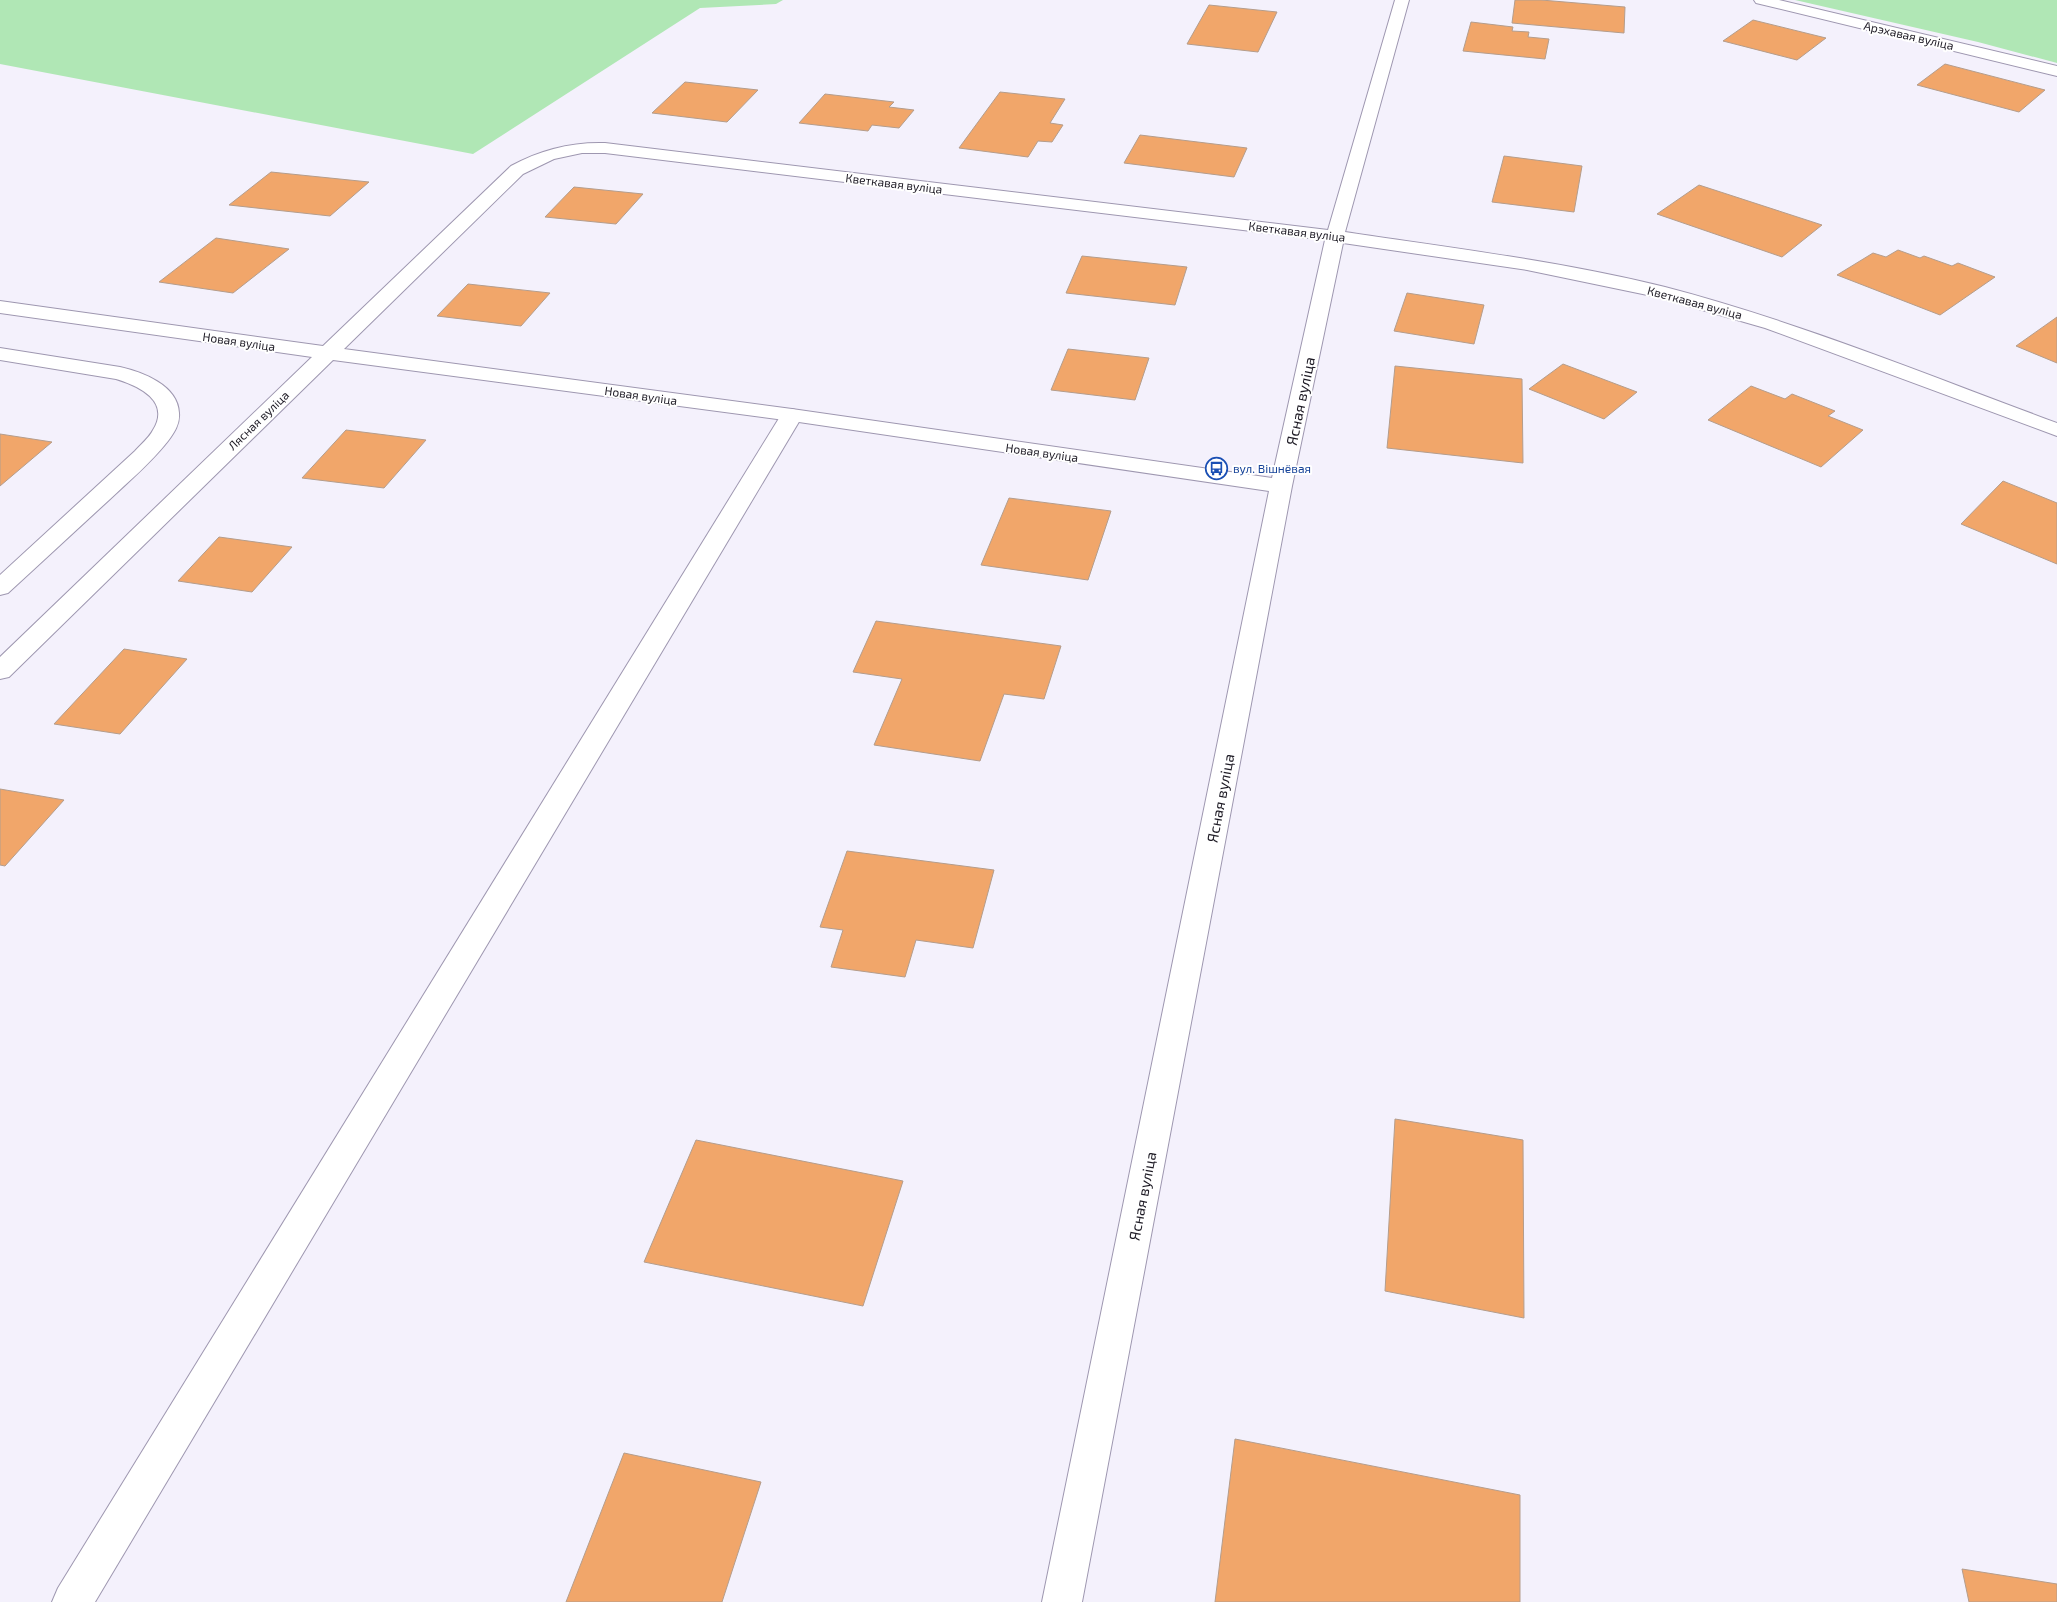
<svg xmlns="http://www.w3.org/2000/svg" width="2057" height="1602" font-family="'Exo 2',sans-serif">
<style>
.green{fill:#b0e7b5}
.building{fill:#f1a66a;stroke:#b49d8c}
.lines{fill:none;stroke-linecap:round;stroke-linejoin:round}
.lane-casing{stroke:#9e97b0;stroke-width:2}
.street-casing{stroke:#9e97b0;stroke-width:2}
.lane{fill:#fff;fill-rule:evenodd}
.street{fill:#fff;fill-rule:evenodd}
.labels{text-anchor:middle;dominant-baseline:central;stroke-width:4;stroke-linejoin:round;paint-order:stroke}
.far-street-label{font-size:12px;fill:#1e1b25;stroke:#fff}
.far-transit-label{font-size:12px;fill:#164399;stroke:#fff;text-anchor:start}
.street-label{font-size:15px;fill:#1e1b25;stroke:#fff}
</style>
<rect width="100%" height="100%" fill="#f4f1fc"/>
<path class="green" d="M0,0H783L776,4L700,8L473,154L0,64Z
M1795,0H2057V63L1978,42Z"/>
<path class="building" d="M1515,0H1541L1625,7L1624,33L1512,23Z
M1209,5L1277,12L1258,52L1187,44Z
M1753,20L1826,38L1797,60L1723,41Z
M1471,22L1513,27L1512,31L1529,32L1528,37L1549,39L1545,59L1463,51Z
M1945,64L2045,90L2019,112L1917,85Z
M685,82L758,90L727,122L652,113Z
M1000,92L1065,99L1050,123L1063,125L1052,142L1038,141L1028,157L959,148Z
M825,94L894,102L889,107L914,110L899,128L872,125L868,131L799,123Z
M1140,135L1247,148L1234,177L1124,163Z
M1504,156L1582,166L1574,212L1492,202Z
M271,172L369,182L330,216L229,205Z
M1699,185L1822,225L1782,257L1657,214Z
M574,187L643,194L616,224L545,217Z
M216,238L289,249L233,293L159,282Z
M1898,250L1920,258L1924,256L1952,266L1958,263L1995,277L1940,315L1837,275L1873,253L1886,257Z
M1082,256L1187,267L1175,305L1066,293Z
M468,284L550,293L521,326L437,316Z
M1407,293L1484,305L1474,344L1394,331Z
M2057,317V363L2016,346Z
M1068,349L1149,358L1135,400L1051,390Z
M1563,364L1637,392L1604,419L1529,389Z
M1395,366L1522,379L1523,463L1387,448Z
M1751,386L1785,399L1792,394L1835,411L1828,416L1863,430L1821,467L1708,420Z
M346,430L426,440L384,488L302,478Z
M0,434L52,442L0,486Z
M2003,481L2057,503V564L1961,524Z
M1009,498L1111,511L1088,580L981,565Z
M219,537L292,547L252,592L178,581Z
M876,621L1061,646L1044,699L1004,694L980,761L874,745L902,679L853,672Z
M124,649L187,659L120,734L54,724Z
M0,789L64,800L5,866L0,865Z
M847,851L994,870L973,948L916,940L905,977L831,967L843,930L820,927Z
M1395,1119L1523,1140L1524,1318L1385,1291Z
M696,1140L903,1181L863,1306L644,1262Z
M1235,1439L1520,1495V1602H1215Z
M624,1453L761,1482L722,1602H566Z
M1962,1569L2057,1584V1602H1969Z"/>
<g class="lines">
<defs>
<path id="lane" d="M792,409L799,411L803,415L95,1602H52L58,1588L781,415L785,411Z"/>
<path id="street" d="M1395,0H1409L1345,232C1452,248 1560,261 1665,287C1799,322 1927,375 2057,423V436L1765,328L1657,297L1527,270L1343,243L1292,486L1082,1602H1042L1269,491L792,421L333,360L9,677L0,679V657L312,357L0,313V301L323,346L511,166C540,150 571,142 605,143L1328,230ZM582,153H605L1325,240L1272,478L792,409L344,349L523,174L554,159Z
M1754,0H1779L2057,66V76L1756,3Z
M0,348L120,367C142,372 178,385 179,413C180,424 174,433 168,441C151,463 129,481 109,500C75,531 42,562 8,593L0,595V575L135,451C141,444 149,438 153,430C171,401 139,386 116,379L0,360Z"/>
</defs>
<use href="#lane" class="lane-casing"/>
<use href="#street" class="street-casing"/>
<use href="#lane" class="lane"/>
<use href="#street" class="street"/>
</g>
<defs>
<symbol id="bus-ring" viewBox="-11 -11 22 22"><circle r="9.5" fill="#fff" stroke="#1a4fb4" stroke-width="1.5"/><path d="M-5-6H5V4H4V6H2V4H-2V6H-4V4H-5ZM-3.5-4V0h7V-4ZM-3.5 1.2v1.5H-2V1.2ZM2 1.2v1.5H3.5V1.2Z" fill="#1a4fb4"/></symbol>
</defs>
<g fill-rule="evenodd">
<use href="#bus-ring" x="1204" y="456" width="25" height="25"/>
</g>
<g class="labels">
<g class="far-street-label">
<text transform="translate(1909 35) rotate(13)">Арэхавая вуліца</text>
<text transform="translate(894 183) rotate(7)">Кветкавая вуліца</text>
<text transform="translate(1297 231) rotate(7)">Кветкавая вуліца</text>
<text transform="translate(1695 302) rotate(15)">Кветкавая вуліца</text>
<text transform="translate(239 341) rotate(8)">Новая вуліца</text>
<text transform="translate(641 395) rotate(8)">Новая вуліца</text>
<text transform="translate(258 420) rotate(-44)">Лясная вуліца</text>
<text transform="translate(1042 452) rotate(8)">Новая вуліца</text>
</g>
<g class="far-transit-label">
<text x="1233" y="468">вул. Вішнёвая</text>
</g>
<g class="street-label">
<text transform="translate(1300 401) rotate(-78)">Ясная вуліца</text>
<text transform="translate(1220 798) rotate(-79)">Ясная вуліца</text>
<text transform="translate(1142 1196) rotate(-79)">Ясная вуліца</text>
</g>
</g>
</svg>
